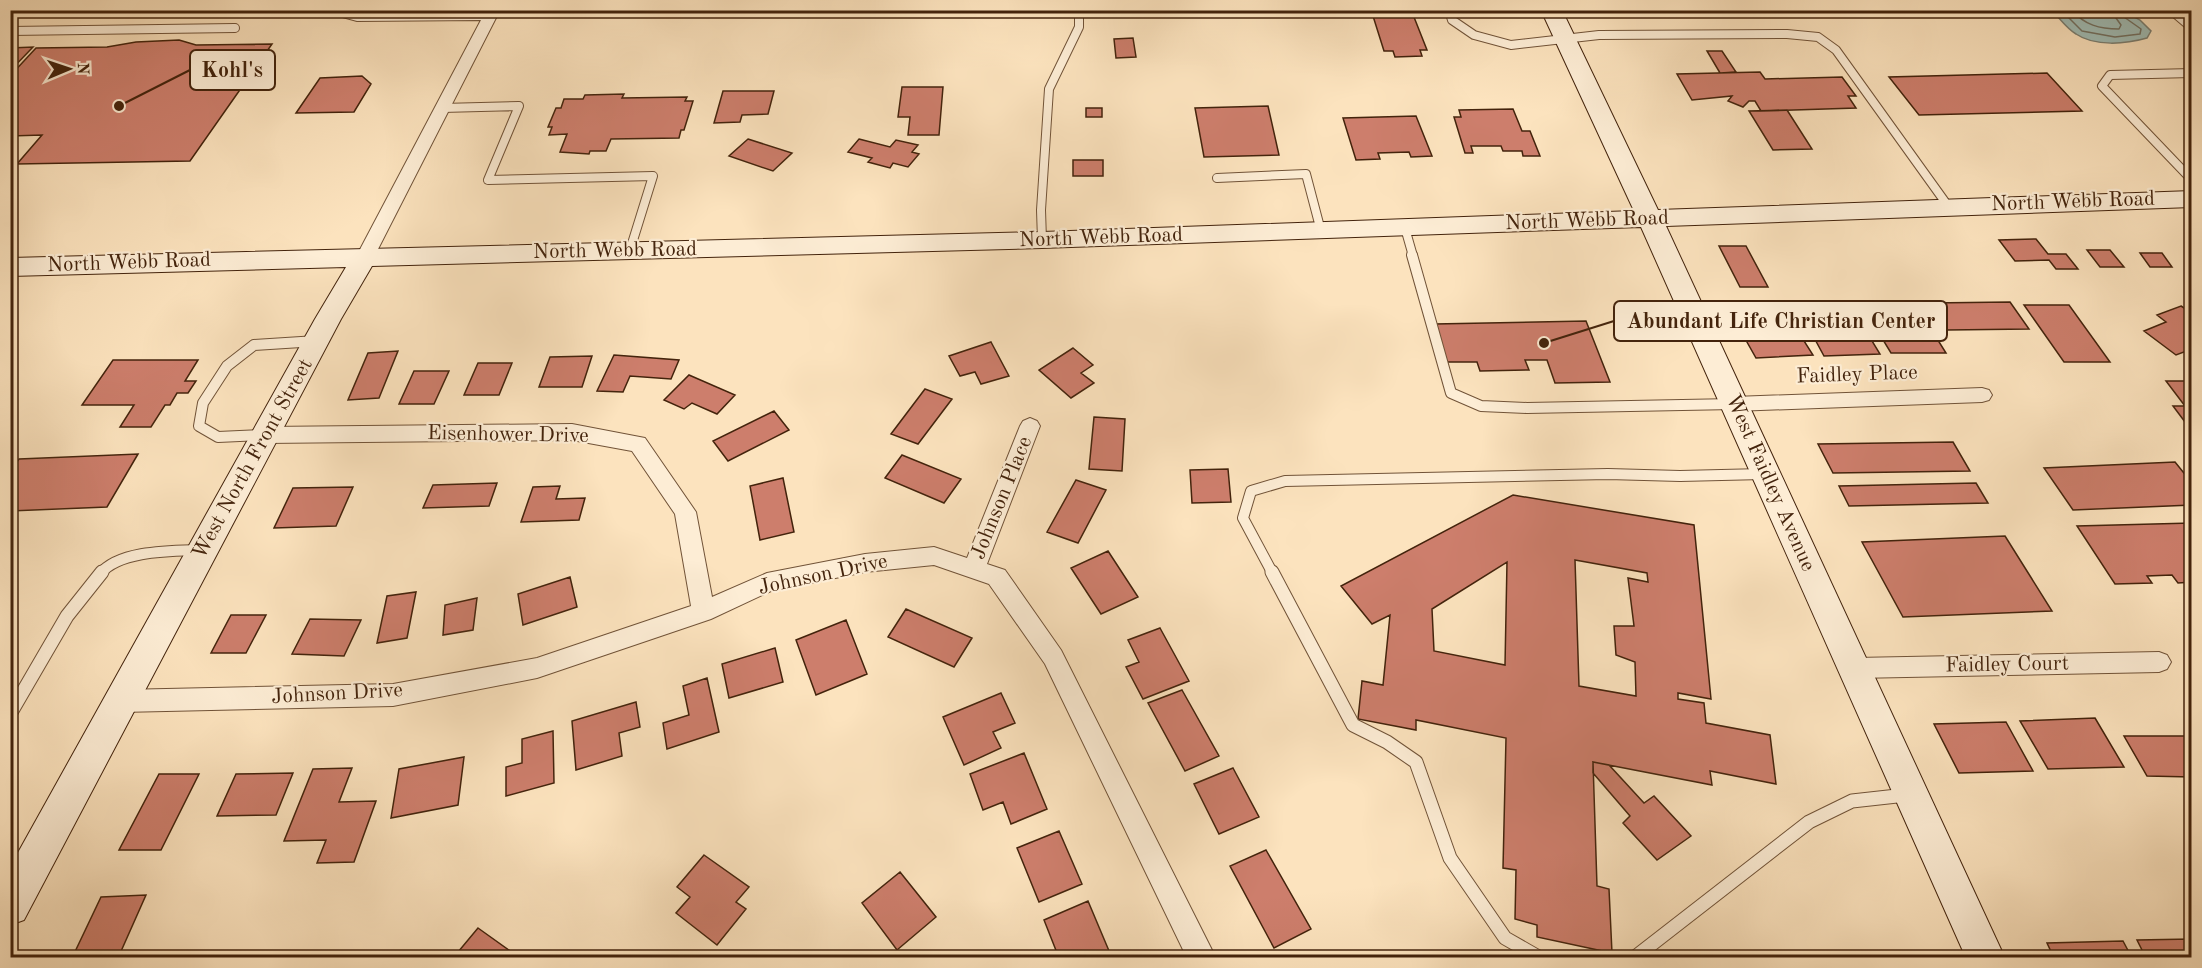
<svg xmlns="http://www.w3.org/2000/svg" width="2202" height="968" font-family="'Old Standard TT',serif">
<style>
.water{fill:#a0bdb6;stroke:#7b7f72;stroke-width:1.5}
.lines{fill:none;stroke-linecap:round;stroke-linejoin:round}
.shore{stroke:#727061;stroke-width:1.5}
.building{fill:#cd7e6c;stroke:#43230c;stroke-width:1.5;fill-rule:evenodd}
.lane-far2-casing{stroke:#715338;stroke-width:10}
.lane-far1-casing{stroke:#715338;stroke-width:12}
.lane-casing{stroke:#715338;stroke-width:15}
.street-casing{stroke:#715338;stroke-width:2}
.secondary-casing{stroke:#43230c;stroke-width:2}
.lane-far2{stroke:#fdedd5;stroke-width:8}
.lane-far1{stroke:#fdedd5;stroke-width:10}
.lane{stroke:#fdedd5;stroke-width:13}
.street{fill:#fdedd5;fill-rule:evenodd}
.secondary{fill:#fdedd5;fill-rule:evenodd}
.labels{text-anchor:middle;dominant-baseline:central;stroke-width:4.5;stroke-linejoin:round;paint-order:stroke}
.street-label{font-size:21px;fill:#43230c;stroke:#fdedd5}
.leader{fill:none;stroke:#43230c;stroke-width:2}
.callout-dot{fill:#43230c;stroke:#fdedd5;stroke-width:2}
.callout{fill:#fdedd5;stroke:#43230c;stroke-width:2}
.callout-label{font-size:22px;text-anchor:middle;font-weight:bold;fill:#43230c}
</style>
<rect width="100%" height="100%" fill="#fce3be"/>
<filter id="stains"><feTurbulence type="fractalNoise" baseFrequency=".00333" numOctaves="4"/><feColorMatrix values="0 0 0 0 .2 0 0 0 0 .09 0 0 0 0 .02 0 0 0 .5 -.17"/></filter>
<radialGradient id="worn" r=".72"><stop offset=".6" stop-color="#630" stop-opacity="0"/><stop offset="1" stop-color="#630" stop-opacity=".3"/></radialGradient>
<path class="water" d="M2052,11H2124L2140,20L2151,31L2147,38C2126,44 2095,47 2076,34C2066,28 2060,18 2052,11Z"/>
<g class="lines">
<path class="shore" d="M2061,10L2082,31L2115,37L2140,34L2141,29L2124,17L2122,10
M2072,10C2084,25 2100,29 2119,29L2121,25L2116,18L2115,10"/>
</g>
<path class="building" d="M1336,10H1420L1412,12L1427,50H1420L1422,56L1395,57L1393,51H1384L1373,16L1338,17Z
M1133,38L1136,57L1116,58L1114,39Z
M179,40L196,45L272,44L190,161L17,164L42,135L10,136V76L36,48L107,47L136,42Z
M33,47L10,71V48Z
M1707,51H1722L1736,72L1720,73Z
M1760,72L1765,79L1842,77L1856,96H1848L1856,108L1761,111L1755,101H1749L1743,107L1728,101L1732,96L1692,100L1677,74Z
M2047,73L2082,111L1919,115L1889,77Z
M362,76L371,84L354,112L296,113L320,78Z
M902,87H943L939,135H908L910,117H898Z
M723,91H774L768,114L742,115L740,122L714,123Z
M624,94L622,98L687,97L685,101H693L684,130H681L679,138L611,139L606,151H590L589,154L560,152L567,134L549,135L552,127H548L556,108H561L564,99H583L585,95Z
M1268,106L1279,155L1204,157L1195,108Z
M1086,108H1102V117H1086Z
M1513,109L1522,131H1530L1540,156H1523L1522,151H1503L1501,146H1471L1473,153H1465L1454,117H1461L1459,110Z
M1787,110L1812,149L1773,150L1749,111Z
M1416,116L1432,156L1411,157L1409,152L1378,153L1380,159L1356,160L1343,118Z
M748,139L792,153L773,171L729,156Z
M859,139L890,147L896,140L918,145L912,152L919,154L908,167L893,163L890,168L868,162L872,158L848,152Z
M1073,160H1103V176H1073Z
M2036,239L2048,254H2066L2078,269H2056L2049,260L2015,261L1999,240Z
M1719,246H1746L1768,287H1740Z
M2087,250H2110L2124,267H2100Z
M2140,253H2162L2172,267H2150Z
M2010,302L2029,329L1947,330L1930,303Z
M2024,305H2069L2110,362H2064Z
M2181,306L2192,313V349L2176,355L2144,331L2166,322L2157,315Z
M1586,321L1610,382L1555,383L1547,360H1525L1529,370L1480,371L1477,362H1446L1435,324Z
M1892,327L1931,329L1946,353H1891L1877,330H1894Z
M1787,328L1789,333H1799L1813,355L1756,358L1743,335L1762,334L1760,330Z
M1826,328H1850L1852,332L1866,331L1880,354L1824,356L1811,332H1828Z
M991,342L1009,376L981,384L975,372L960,376L949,356Z
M1073,348L1093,365L1081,373L1094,383L1071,398L1039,370Z
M398,351L379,398L348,400L368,353Z
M614,355L679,360L671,379L630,376L623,392L597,391Z
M592,356L582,387H539L550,357Z
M113,360H198L185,381H196L188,393H177L170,405H165L151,427H120L134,405H82Z
M478,363H512L499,395H464Z
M414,371H449L434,404H399Z
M689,375L735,395L717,414L692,403L684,409L664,400Z
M2166,381H2192V422H2185L2173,406H2185Z
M925,389L952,399L918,444L891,434Z
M774,411L789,430L728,461L713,441Z
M1094,417L1125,419L1122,471L1089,469Z
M1953,442L1970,471L1833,473L1818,444Z
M138,454L107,507L10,511V471L19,459Z
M902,455L961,479L944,503L885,478Z
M2175,462L2192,483V505L2073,510L2044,468Z
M1228,469L1231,502L1192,503L1190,470Z
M783,478L794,532L760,540L750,486Z
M1076,480L1106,490L1078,543L1047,532Z
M497,483L489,506L423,508L433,485Z
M1976,483L1988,503L1849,506L1839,486Z
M560,486L556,499L585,498L579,520L521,522L533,487Z
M353,487L336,526L274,528L293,488Z
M1513,495L1694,525L1711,699L1678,693V699L1704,703L1706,723L1770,735L1776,784L1710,771L1712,785L1593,762L1597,886L1609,889L1612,953L1537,937V925L1515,919L1516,870L1503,868L1506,738L1416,720V730L1358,719L1362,681L1383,685L1390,615L1372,624L1341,586ZM1575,560L1647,573L1648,582L1628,578L1634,626H1614L1616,655L1635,662L1636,696L1579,686ZM1507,562L1505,665L1434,651L1432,609Z
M2192,523V582L2178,583L2172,575L2147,576L2152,583L2115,584L2077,526Z
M2005,536L2052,611L1903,617L1862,542Z
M1108,551L1138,597L1101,614L1071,568Z
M570,577L577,607L523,625L518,594Z
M416,592L407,638L377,643L387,596Z
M477,598L473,630L443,635L445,605Z
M906,609L972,638L954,667L888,637Z
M231,615H266L246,653H211Z
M310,619L361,620L344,656L292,654Z
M846,620L867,674L816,695L796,640Z
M1160,628L1189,681L1143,699L1126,667L1139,662L1128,640Z
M775,648L783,682L729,698L722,664Z
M707,678L719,732L667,749L663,723L689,715L683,686Z
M1182,690L1219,756L1185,771L1148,703Z
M1001,693L1015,723L993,732L1001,748L964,765L943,717Z
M636,702L640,727L619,733L622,756L576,770L572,721Z
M2095,718L2124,767L2048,769L2020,721Z
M2006,722L2033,771L1959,773L1934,724Z
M553,731L554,783L506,796V767L522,763V739Z
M2124,736H2192V777L2147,776Z
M1024,753L1047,809L1011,824L1003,802L983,810L970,774Z
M464,757L458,805L391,818L399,769Z
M1593,762L1609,765L1644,803L1654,796L1691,836L1657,860L1623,823L1630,816L1593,773Z
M352,768L339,802L376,801L354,862L317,863L326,840L284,841L313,769Z
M1233,768L1259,817L1219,834L1194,784Z
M293,773L276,815L217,816L236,774Z
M159,774H199L161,850H119Z
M1059,831L1082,884L1039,902L1017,848Z
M1266,850L1311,929L1274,948L1230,866Z
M704,855L749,887L736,902L746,909L717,945L676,913L690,897L677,887Z
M900,872L936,917L897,950L862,903Z
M146,895L118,958H72L101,897Z
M1088,901L1112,958H1059L1044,920Z
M478,928L520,958H453Z
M2192,939V958H2146L2137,940Z
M2123,941L2132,958H2054L2047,943Z"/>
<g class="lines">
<defs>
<path id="lane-far2" d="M1449,10L1452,20L1474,35L1511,45L1599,35L1787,34L1818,37L1836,50L1948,206
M2171,10L2192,28
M10,31L235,28
M2192,73L2110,75L2102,86L2192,180
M442,108L519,106L488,180L653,176L630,250
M1217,178L1306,174L1321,231
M1405,228L1413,256
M1042,240L1041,210L1049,89L1079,27V10"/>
<path id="lane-far1" d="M1412,255L1451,393L1481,406L1527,408L1734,404
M262,435L218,437L199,426L203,403L227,366L254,345L317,341
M100,574C119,550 172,551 200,550
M1273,574L1243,518L1251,491L1285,481L1608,474L1680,476L1763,474"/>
<path id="lane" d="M1272,572L1353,725L1387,742L1416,762L1450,858L1505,938L1540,958
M10,714L67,616L102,572
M1634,958L1809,822L1852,801L1906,795"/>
<path id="street" d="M326,10L358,13L500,10L374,257L371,261H359L356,257L481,20L357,21L328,13Z
M1982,388L1989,390L1992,395L1989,400L1982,402L1734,411L1727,409L1724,404L1727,399L1734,397Z
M1030,418L1037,421L1040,426L987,564L1005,570L1061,650L1216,958H1187L1045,664L989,584L934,565L865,572L771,591L711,619L537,678L393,706L121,712L113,709L109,701L113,693L121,690L393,684L537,658L691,606L675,514L632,451L572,440L266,443L259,440L256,435L259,430L266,427L572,424L645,438L696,512L712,597L767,573L865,554L934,547L967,558L1020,426L1023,421Z
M2159,652L2167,655L2171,662L2167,669L2159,672L1855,678L1847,675L1843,668L1847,661L1855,658Z"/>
<path id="secondary" d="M1541,10H1562L1658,210L2192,191V207L1666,226L2005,958H1966L1641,227L1042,248L372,266L341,319L24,920L10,925V867L315,319L346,267L10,276V258L1042,232L1634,211Z"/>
</defs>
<use href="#lane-far2" class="lane-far2-casing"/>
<use href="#lane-far1" class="lane-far1-casing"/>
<use href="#lane" class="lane-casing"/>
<use href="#street" class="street-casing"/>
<use href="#secondary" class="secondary-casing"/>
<use href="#lane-far2" class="lane-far2"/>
<use href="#lane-far1" class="lane-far1"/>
<use href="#lane" class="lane"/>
<use href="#street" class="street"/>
<use href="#secondary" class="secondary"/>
</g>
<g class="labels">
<g class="street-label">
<text transform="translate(2073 202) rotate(-2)">North Webb Road</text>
<text transform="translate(1587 221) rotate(-2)">North Webb Road</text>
<text transform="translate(1101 238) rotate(-2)">North Webb Road</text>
<text transform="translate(615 251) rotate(-1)">North Webb Road</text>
<text transform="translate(129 263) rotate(-2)">North Webb Road</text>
<text transform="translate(1857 375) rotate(-2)">Faidley Place</text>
<text transform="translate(508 435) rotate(1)">Eisenhower Drive</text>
<text transform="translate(253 459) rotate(-61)">West North Front Street</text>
<text transform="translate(1770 483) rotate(66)">West Faidley Avenue</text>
<text transform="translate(1002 498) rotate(-68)">Johnson Place</text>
<text transform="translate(823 575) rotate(-12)">Johnson Drive</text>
<text transform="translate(2007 665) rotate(-1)">Faidley Court</text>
<text transform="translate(337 694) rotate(-3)">Johnson Drive</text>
</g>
</g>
<path class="leader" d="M119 106L190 70M1544 343L1614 321"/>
<g class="callout-dot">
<circle cx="119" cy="106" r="6"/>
<circle cx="1544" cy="343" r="6"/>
</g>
<g class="callout">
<rect x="190" y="50" width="85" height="40" rx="6"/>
<rect x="1614" y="301" width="333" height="40" rx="6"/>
</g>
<g class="callout-label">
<text x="232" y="77">Kohl's</text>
<text x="1781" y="328">Abundant Life Christian Center</text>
</g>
<rect width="2202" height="968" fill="none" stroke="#fce3be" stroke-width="36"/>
<rect x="12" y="12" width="2178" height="944" fill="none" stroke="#43230c" stroke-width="3"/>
<rect x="18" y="18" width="2166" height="932" fill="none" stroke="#43230c" stroke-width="1.5"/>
<g transform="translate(69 69) rotate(88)" stroke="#fdedd5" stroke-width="4.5" paint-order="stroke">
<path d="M0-4.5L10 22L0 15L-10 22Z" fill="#43230c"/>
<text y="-9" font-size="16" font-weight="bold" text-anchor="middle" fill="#43230c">N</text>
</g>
<rect width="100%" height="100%" filter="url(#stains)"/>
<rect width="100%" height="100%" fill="url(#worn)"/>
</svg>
